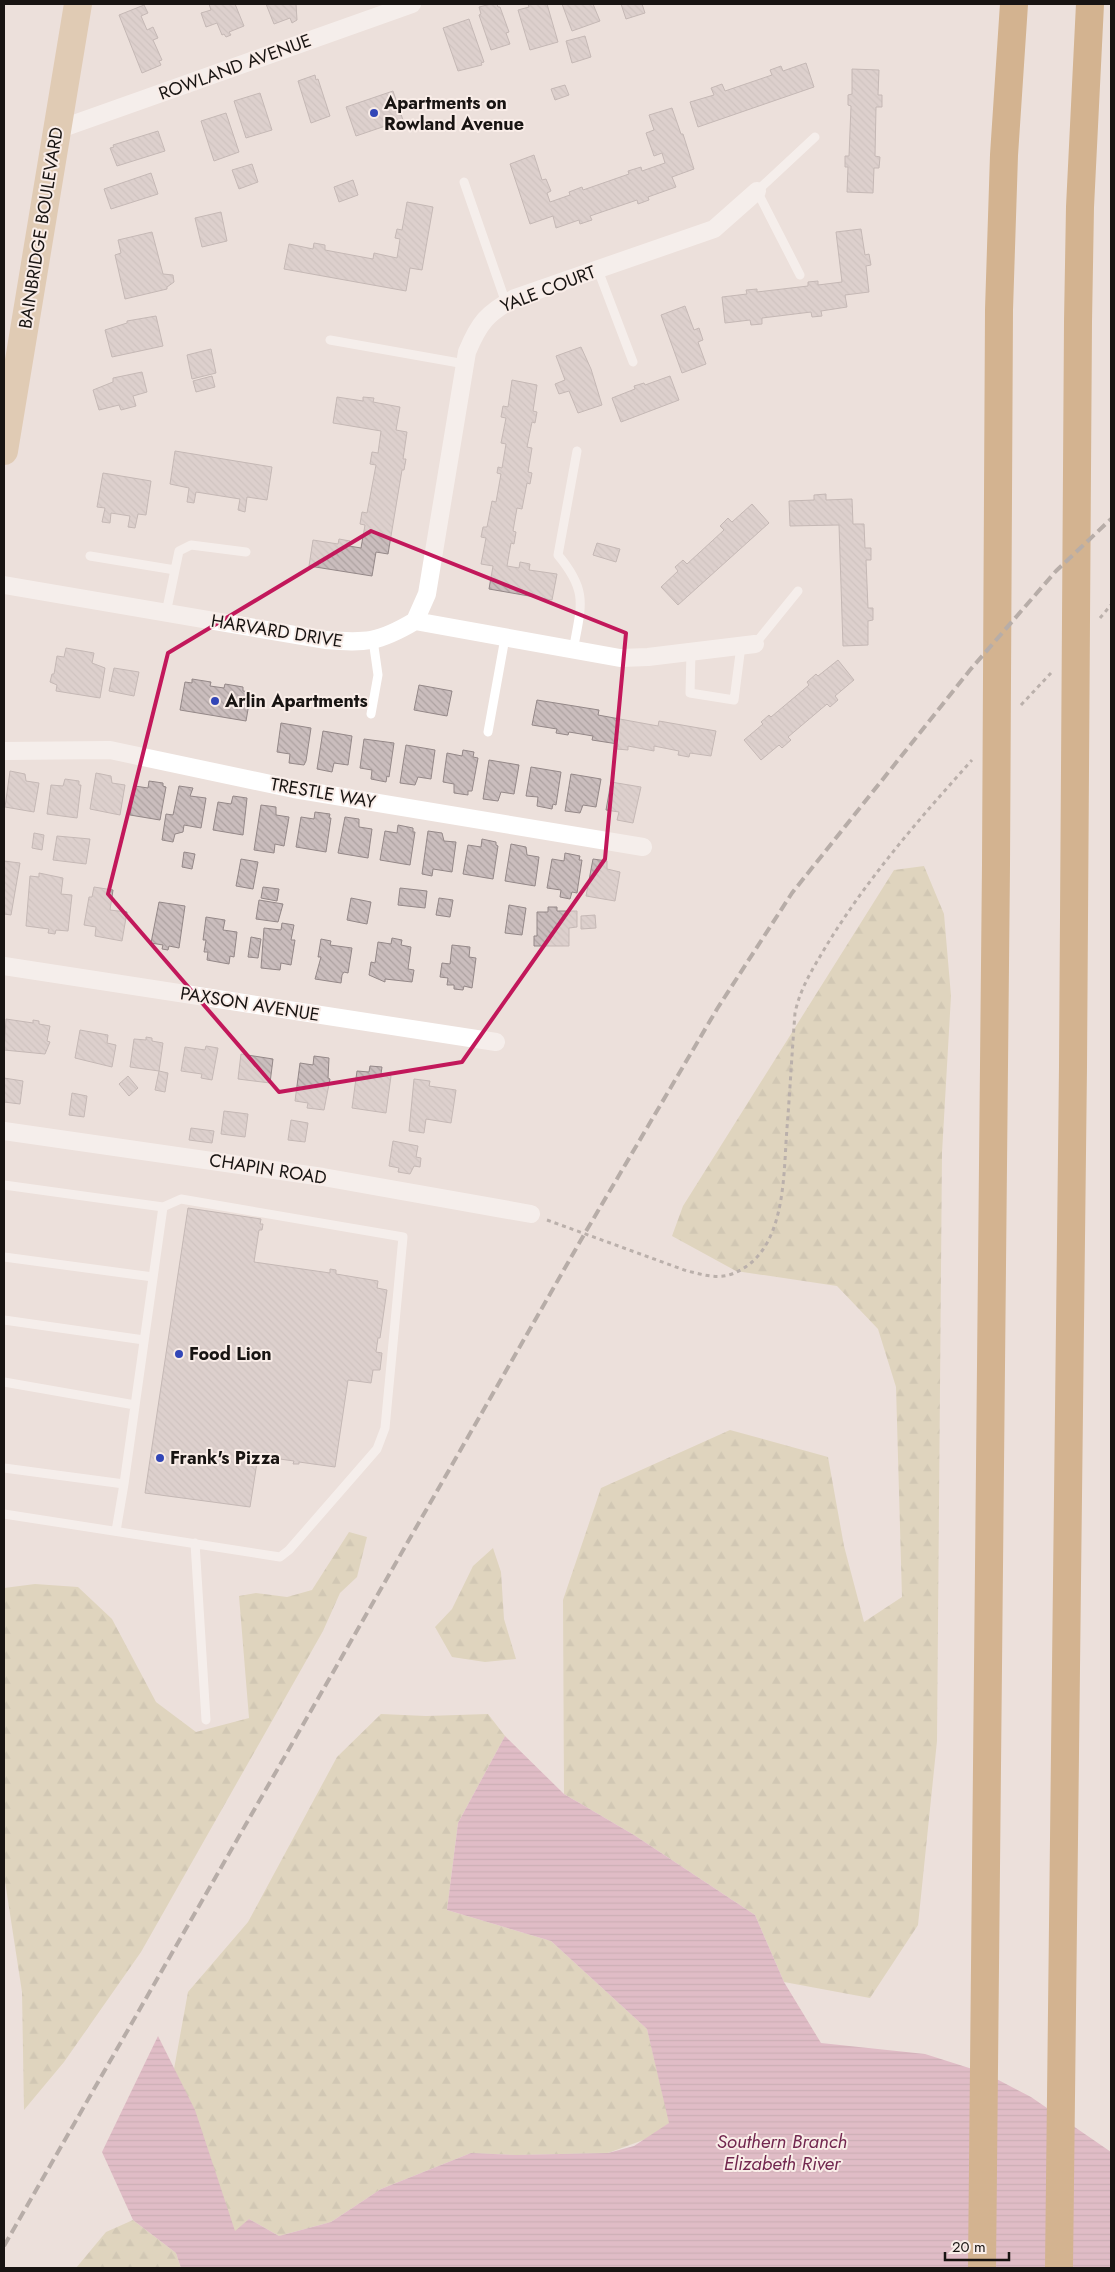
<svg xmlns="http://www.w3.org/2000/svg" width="1115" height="2272" font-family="Jost,sans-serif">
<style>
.forest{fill:url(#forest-firs)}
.water{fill:url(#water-rules)}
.building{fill:url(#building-back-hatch);stroke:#948888}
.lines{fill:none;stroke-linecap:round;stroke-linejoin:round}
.path{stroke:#7d7572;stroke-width:3;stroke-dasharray:4 4;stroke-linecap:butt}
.service{stroke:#fff;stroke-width:9}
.minor{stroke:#fff;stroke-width:18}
.primary{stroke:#d1b186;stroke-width:28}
.motorway{stroke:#b37d35;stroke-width:28}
.rail{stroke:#766f6b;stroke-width:4;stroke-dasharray:10 5;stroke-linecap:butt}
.marked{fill:none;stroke:#c2185b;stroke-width:4;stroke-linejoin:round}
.poi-dot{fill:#3246b7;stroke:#f9ede8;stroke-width:2}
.labels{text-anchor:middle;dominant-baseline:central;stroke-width:4;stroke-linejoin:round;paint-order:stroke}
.street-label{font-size:18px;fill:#181412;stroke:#f9ede8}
.poi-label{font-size:18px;font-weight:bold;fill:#181412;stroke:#f9ede8;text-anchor:start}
.water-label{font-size:19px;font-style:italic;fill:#72274f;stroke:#f9ede8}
</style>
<defs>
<pattern id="forest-firs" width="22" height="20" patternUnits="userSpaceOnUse" patternTransform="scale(1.25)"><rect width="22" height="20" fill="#cec69c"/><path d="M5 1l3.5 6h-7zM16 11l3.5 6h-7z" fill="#b0a985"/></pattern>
<pattern id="water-rules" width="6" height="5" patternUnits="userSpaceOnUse" patternTransform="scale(1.25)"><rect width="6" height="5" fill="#d091ad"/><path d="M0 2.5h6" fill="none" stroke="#a8758b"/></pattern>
<pattern id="building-back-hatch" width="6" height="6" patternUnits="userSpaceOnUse" patternTransform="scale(1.25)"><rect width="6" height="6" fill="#cabdbd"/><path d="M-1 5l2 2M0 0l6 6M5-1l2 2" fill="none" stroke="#ada2a1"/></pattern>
</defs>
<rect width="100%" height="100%" fill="#ece0db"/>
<path class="forest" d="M924,866L944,914L951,996L942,1153L937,1741L918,1925L870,1998L784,1982L755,1915L634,1835L564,1794L563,1600L601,1488L730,1430L828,1457L844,1546L864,1622L902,1597L896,1387L878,1329L837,1286L736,1271L672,1236L683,1206L894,870Z
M349,1532L367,1537L357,1577L340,1593L323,1631L141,1952L64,2062L24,2110L22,1992L4,1875V1588L35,1584L78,1587L112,1619L156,1702L196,1732L249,1718L239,1596L256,1593L287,1597L312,1590Z
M493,1548L501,1572L504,1619L516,1659L485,1662L452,1657L435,1627L452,1609L473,1566Z
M381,1714L426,1716L488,1714L505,1736L458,1823L447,1910L551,1941L647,2029L670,2123L646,2139L608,2153L516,2155L471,2153L381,2189L331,2222L279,2236L249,2219L235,2237L174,2069L188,1992L248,1922L337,1757Z
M133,2220L176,2253L181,2268H76L106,2232Z"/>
<path class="water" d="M505,1736L564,1794L634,1835L755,1915L784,1982L821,2043L925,2054L985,2073L1031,2097L1111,2152V2268H181L176,2253L133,2220L102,2152L158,2036L195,2110L235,2231L249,2219L279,2236L331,2222L381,2189L471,2153L516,2155L608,2153L634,2146L669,2123L647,2029L551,1941L447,1910L458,1823Z"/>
<path class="building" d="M209,4H235L244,26L229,32L231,35L226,37L224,34L222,35L217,23L206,27L201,13L211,10Z
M266,4H296L297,20L292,23L290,18L274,24Z
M491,4H497L498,7H500L509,32L506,33L510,44L491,50L479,15L481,14L479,7Z
M528,4H547L558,42L530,50L518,10L529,7Z
M562,4H593L600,21L572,31Z
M621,4H642L645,13L626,19Z
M144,5L148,13L141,16L147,30L153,27L158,38L153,40L162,60L159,61L161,65L142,73L119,15Z
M469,19L484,62L481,63L482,65L458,71L443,28Z
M585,36L591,57L572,63L566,41Z
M806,63L814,87L698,127L690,102L714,95L711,88L722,84L725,91L772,75L770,70L781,66L783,71Z
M852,69L879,70L878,95H882V107H876L875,156L880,157L879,168H874L873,193L847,192L848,167H845V156H849L851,106L848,105V95L852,94Z
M315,75L316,80L318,79L330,116L311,123L298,81Z
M565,85L569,95L555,100L551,89Z
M393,91L403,120L356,136L346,107Z
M260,93L272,130L246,138L234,101Z
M672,108L681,134H683L694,169L672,177L676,187L648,197L649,200L638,204L637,200L590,216L592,220L580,224L579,220L556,228L553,216L530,224L510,164L534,155L542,180L546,179L551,191L547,193L550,202L570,195L569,192L582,187L583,190L629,174L628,171L641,167L642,171L665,163L662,153L654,156L646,133L654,130L649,115Z
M226,113L239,152L214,161L201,121Z
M158,131L165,151L117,166L110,148L114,147L113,145Z
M252,164L258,182L239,189L232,170Z
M151,173L158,194L111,209L104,189Z
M353,180L358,195L339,202L334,187Z
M407,202L433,207L422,270L410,268L406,291L284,269L289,244L313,249L314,243L325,245V250L373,259L374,253L397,258L400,239L395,238L397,229L402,230Z
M221,212L227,241L202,247L195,218Z
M861,229L865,255L869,254L871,265L866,266L869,292L845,295L847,307L821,311L822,316L812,317L811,312L762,318V324L751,325L750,320L725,323L722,297L747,294L746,290L757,289V292L808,286V282L818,281V285L842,282L836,232Z
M152,232L163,274L173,275L174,282L167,287V289L125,299L115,255L121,253L118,240Z
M685,306L694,330L699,328L703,340L698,342L706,364L682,373L661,315Z
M156,316L163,346L112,357L105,330L127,323V321Z
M581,347L591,369L602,405L578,413L569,391L559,394L555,384L565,380L556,356Z
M211,349L216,373L192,379L187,355Z
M142,372L147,392L133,396L136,406L121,410L119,405L99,410L93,390L113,382V378Z
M212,376L215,387L196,392L193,381Z
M670,376L679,400L621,422L612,398L635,389L634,386L644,383L645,385Z
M512,380L537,385L533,411L537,412L535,423L532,422L527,447L532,448L528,472L532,473L530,484L527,483L522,509L517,508L513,531L516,532L514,544L511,543L507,566L519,568L520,562L530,564L529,570L557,574L552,600L489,589L493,566L481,564L486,538L481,537L483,527H487L492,501L496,502L501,474L497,473L498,467L502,468L506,444L501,443L506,418L501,417L503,406L508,407Z
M337,397L363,401V397L374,398L373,402L400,407L396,430L407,432L403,459H406L404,470H402L388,554L376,552L372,576L309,566L313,540L338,544L339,539L350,541L349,546L361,548L365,525L360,524L362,512L367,513L376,465L370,464L372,452L378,453L381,431L333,423Z
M175,451L272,467L267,500L247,497L245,512L238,510L240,499L196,492L194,503L187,502L189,488L170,484Z
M103,473L151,481L146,515L138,514L135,528L128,527L130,516L111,513L110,523L102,522L105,508L97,507Z
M826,494V500L852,499L853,524H864L865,548H871V560H866L868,608H873V620L868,621V645L843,646L839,525L790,526L789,501L814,500V495Z
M752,504L769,523L678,605L661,587L678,571L675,567L683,560L687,564L724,530L720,526L728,518L732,522Z
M597,543L620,549L616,562L593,555Z
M66,648L94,653L92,663L105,668L100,698L56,691L57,685L50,682L52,674H54L57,656L64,657Z
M838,660L854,680L835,696L838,700L830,707L827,704L788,737L791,740L782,748L779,745L761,760L744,740L763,724L761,722L769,715L771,717L809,685L807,682L816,674L818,676Z
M114,668L139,672L134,696L109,691Z
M192,679L211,682L210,686L224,688L225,684L243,687V691L251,692L246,721L180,710L185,682L192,683Z
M419,685L452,691L447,716L414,710Z
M537,700L599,710L598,715L658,726L659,721L716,731L711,756L690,753L689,757L678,755L679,751L654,746V751L628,746V750L617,749L618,744L592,740L593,736L569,732L568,735L556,733L557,729L532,725Z
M281,723L311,728L306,761L304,765L289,763L290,754L277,752Z
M323,731L352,736L348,765L334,763L332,772L317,769Z
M364,739L394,743L389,777L387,776L386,782L371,779L372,770L360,768Z
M406,745L435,750L431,779L418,777L415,785L400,783Z
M463,750L474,752L473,757L478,758L472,791H468V795L454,793V784L443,782L447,753L462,756Z
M489,760L519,765L514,794L501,792L498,801L483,799Z
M531,767L561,772L556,805L553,804L552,809L537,806L538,797L526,796Z
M10,771L25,774L26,781L39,783L34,812L5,807Z
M96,773L111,776L112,783L125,785L120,815L90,809Z
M571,774L601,779L596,807L583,805L580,813L565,811Z
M65,779L79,781V785H81L77,818L47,814L51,785L63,786Z
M149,781L163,783V786L166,787L160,820L130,815L135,786L148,788Z
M611,782L641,787L633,823L617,820L619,812L606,810Z
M179,786L193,788L190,796L206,798L201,828L184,825L183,832L175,834L173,842L162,840L166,814L173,815Z
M233,796L247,798L243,835L213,830L218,802L231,804Z
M261,805L276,807V815L289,817L284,846L275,844L274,853L254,850Z
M315,812L330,814L329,818H331L326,852L296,847L301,817L314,819Z
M345,817L359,819V827L372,829L368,858L338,853Z
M398,825L413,828V832H415L410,865L380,860L385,831L397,833Z
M428,831L442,833L444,841L456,842L452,872L433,869L432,876L422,874Z
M34,833L44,835L42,850L32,848Z
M57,836L90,839L86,864L53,860Z
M482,839L496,842V845L498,846L493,879L463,874L468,845L481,847Z
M511,844L526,847L527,855L539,857L535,886L505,881Z
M184,852L195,854L192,869L182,867Z
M565,853L580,856L579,860H582L577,893L572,892L570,899L560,897L561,890L547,888L552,859L564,861Z
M241,859L258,862L253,889L236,886Z
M593,859L607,861V869L620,872L615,901L586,896Z
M4,861L20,863L11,915L4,914Z
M39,873L63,878L61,894L72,895L68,931L56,930L55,934L48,933L49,929L26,926L30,876L39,877Z
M94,887L113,890L110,910L127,912L122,941L95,936L96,927L84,925L89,897H92Z
M263,887L279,889L277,901L261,898Z
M400,888L427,891L425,908L398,905Z
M351,898L371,902L367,924L347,920Z
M439,898L453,900L450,917L436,915Z
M259,900L283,904L278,922L256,919Z
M159,902L185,906L179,948L169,946L168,950L162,949L163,945L151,943Z
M509,905L526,908L522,935L505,933Z
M548,907H557V911H577V927L569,928V946H534V936H537V912H548Z
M595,915L596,928L581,929V916Z
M206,917L225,920L223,930L237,932L234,957L230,956L229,964L207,960L208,952H204L206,940H203Z
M282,923L294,925L291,940H295L291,965L281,963L280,970L261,968L264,928L281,930Z
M251,937L261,939L258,958L248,957Z
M392,938L402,940L401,945L411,947L408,969L414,970L412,982L385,979V982L369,975L371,962L375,963L378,942L391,944Z
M321,939L331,941L330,945L352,948L348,973L344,972L342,975L341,983L315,979L321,957H318Z
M452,945L470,947L469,957L476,958L472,988L464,986L463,990L454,989V985H447L448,978L440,977L442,963L450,964Z
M6,1019L33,1023V1020L39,1021V1024L50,1026L47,1041L50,1042L45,1054L4,1050Z
M80,1030L108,1035L107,1043L116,1045L112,1067L75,1058Z
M146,1037L152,1038V1041L163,1043L159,1071L130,1067L134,1039L146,1040Z
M206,1046L218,1048L212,1080L201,1078L202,1074L181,1071L185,1047L205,1050Z
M241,1054L273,1059L270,1083L238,1079Z
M314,1056L329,1058L328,1078L330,1079L324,1110L307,1108L308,1103L295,1101L300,1063L313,1065Z
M370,1066L382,1067L381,1074L391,1076L386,1113L352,1108L357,1071L369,1072Z
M159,1071L168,1073L165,1092L155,1090Z
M128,1076L138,1088L129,1096L119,1084Z
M4,1078L23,1081L20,1104L4,1102Z
M414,1079L430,1081L429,1086L456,1090L451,1123L426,1119L424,1133L409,1131Z
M72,1093L87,1096L84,1117L69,1115Z
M224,1111L248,1114L245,1137L221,1134Z
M291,1120L308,1123L305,1142L288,1140Z
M191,1128L214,1131L212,1143L189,1140Z
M393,1141L418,1146L416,1157L421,1158L420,1167L414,1166L410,1174L398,1172L399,1168L389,1166Z
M188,1208L261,1219L260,1224H263L262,1230H259L254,1262L330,1273V1269L336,1270V1274L378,1281L377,1288L387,1290L380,1338H378L376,1352L382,1353L380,1370H373L371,1383L348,1380L335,1467L299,1462V1464H293L294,1461L258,1456L250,1507L145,1493Z"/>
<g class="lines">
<path class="path" d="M1100,618L1111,605
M1021,705L1051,673
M547,1220L687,1271C701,1274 715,1279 729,1275C787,1256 783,1177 787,1128C790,1090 792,1052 795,1013C800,989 812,970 825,948C866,880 919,819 972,760"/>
<path class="service" d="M464,182L506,303
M598,270L633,362
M800,275L757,191L815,137
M330,340L465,364
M90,556L175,570
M166,613L179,551L191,545L246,552
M755,644L798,591
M573,651C581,606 589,592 558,555L577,451
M691,652L690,693L734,700L741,646
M371,714L378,675L373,640
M488,732L505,638
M4,1185L163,1207L124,1484L4,1468
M4,1257L153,1277
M4,1320L144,1340
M4,1382L135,1405
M4,1514L280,1557L289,1550L377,1449L385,1428L403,1237L181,1199L163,1207
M116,1531L124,1484
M195,1543L206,1720"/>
<path class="minor" d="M57,130L412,4
M4,585L325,640C366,643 378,643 415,621L620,658L648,657L755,644
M415,621L427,594L467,352C479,323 487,313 515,298L714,229L757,191
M4,751L110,750L294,789L643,847
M4,966L496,1042
M4,1131L323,1177L531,1214"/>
<path class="primary" d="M4,451L78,4"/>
<path class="motorway" d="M982,2268L996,865L999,310L1004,155L1014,4
M1059,2268L1073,1067L1078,322L1080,207L1090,4"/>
<path class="rail" d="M4,2246L585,1233L717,1009L792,893L970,670L1056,571L1111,519"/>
</g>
<path d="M0 0H1115V2272H0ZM371,531L626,633L605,859L462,1062L279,1092L108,894L168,653Z" fill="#ece0db" fill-opacity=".55" fill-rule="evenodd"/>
<path class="marked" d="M371,531L626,633L605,859L462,1062L279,1092L108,894L168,653Z"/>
<g class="poi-dot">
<circle cx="374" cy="113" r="5"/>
<circle cx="215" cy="701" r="5"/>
<circle cx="179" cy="1354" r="5"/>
<circle cx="160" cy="1458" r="5"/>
</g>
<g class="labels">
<g class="street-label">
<text transform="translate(235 67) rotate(-20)">ROWLAND AVENUE</text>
<text transform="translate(41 228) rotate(-81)">BAINBRIDGE BOULEVARD</text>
<text transform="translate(548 289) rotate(-21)">YALE COURT</text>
<text transform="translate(277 631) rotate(9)">HARVARD DRIVE</text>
<text transform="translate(323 793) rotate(10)">TRESTLE WAY</text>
<text transform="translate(250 1004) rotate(9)">PAXSON AVENUE</text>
<text transform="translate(268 1169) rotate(9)">CHAPIN ROAD</text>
</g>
<g class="poi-label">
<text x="384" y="103">Apartments on<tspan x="384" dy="21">Rowland Avenue</tspan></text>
<text x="225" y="701">Arlin Apartments</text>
<text x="189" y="1354">Food Lion</text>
<text x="170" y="1458">Frank's Pizza</text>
</g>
<g class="water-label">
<text x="782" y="2141">Southern Branch<tspan x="782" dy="22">Elizabeth River</tspan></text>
</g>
</g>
<rect width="1115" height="2272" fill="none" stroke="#181412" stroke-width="10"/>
<path d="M945 2252v8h64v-8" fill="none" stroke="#181412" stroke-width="2.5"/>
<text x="952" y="2252" font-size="15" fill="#181412" stroke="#f9ede8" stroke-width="4" paint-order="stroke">20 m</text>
</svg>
